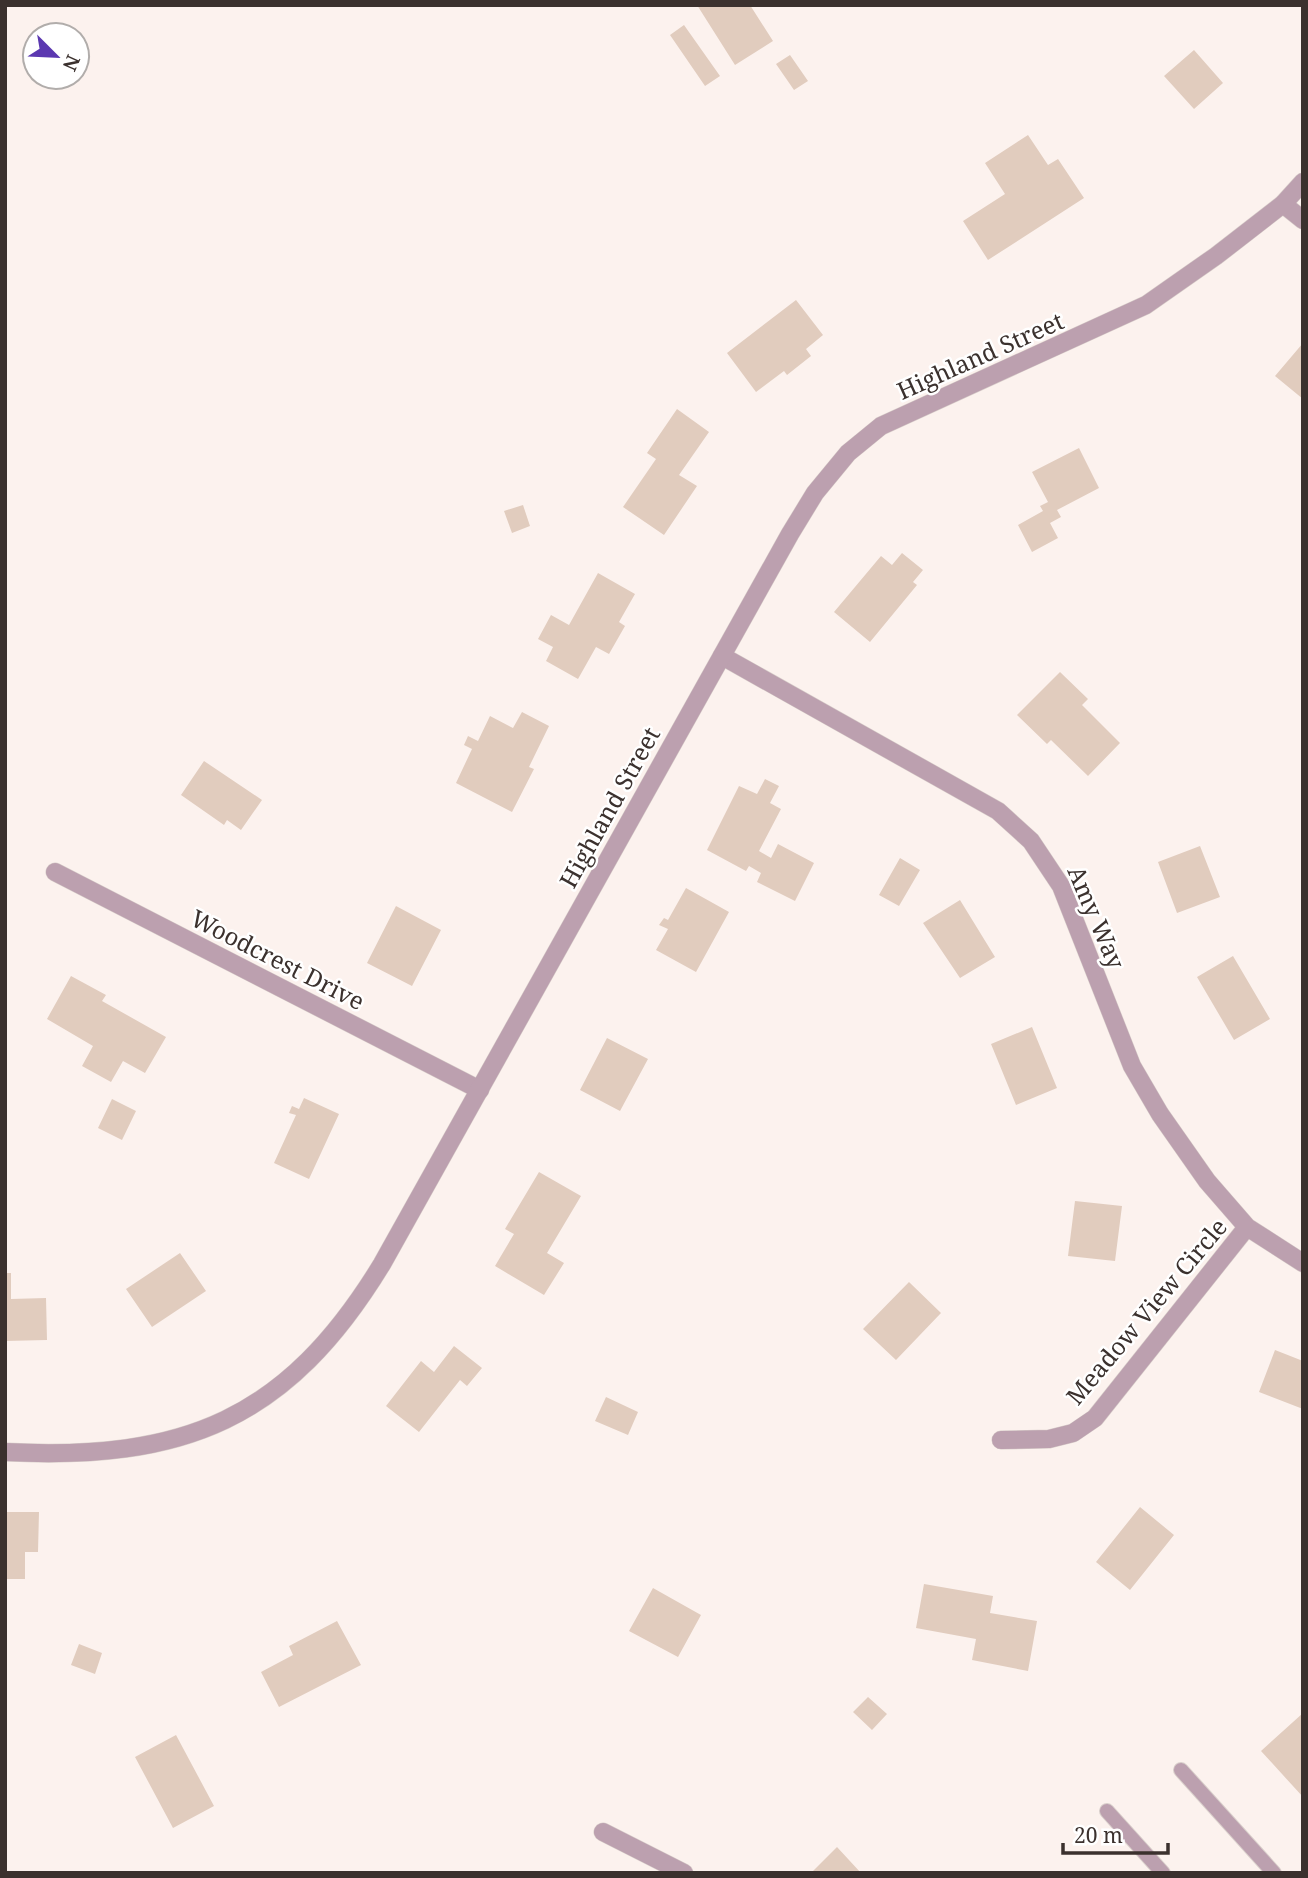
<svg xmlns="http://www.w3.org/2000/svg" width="1308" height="1878" font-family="'Noto Serif',serif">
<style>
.building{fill:#e1ccbe}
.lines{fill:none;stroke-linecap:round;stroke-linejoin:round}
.service-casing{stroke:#d9cfcb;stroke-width:16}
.minor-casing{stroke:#d9cfcb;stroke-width:19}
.tertiary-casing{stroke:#d9cfcb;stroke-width:19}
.service{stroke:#bca0af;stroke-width:14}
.minor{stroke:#bca0af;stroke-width:18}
.tertiary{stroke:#bca0af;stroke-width:18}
.labels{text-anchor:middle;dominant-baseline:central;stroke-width:5;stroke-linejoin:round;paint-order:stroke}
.street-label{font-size:24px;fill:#3b312e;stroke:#fff}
</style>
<rect width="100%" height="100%" fill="#fcf2ee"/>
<path class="building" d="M697,5H750L773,41L735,65Z
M684,25L720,76L705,86L670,35Z
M1194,50L1223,83L1194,109L1164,76Z
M790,55L808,81L794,90L776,64Z
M1028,135L1048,165L1058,159L1084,198L988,260L963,221L1005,194L985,163Z
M796,300L823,335L806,349L811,356L787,375L784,371L756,392L727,353Z
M1303,343V399L1275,376Z
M677,409L709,432L679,475L697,486L664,535L623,507L656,459L647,453Z
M1079,448L1099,488L1057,510L1061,517L1050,523L1058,538L1032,552L1018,525L1043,511L1040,506L1048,502L1032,472Z
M523,505L530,526L512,533L504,511Z
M902,553L923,570L913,582L917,585L870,642L834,612L881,556L892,565Z
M598,573L635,594L619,622L625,626L609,654L596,647L578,679L546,661L553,647L538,639L551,615L569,625Z
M1060,672L1088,699L1082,705L1120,743L1088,776L1051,740L1047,744L1017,715Z
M522,712L549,726L529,767L534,769L512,812L456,783L472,749L464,745L468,736L478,741L490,716L513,728Z
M204,761L262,800L241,830L227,820L224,825L181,795Z
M765,779L779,786L770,803L781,809L759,851L771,858L778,844L814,863L795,901L757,882L761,873L749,866L746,871L707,850L739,786L757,794Z
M1200,846L1220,897L1177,913L1158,862Z
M900,858L920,870L899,906L879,895Z
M686,888L729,912L696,972L656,950L668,929L659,925L664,918L668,920Z
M960,900L995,957L960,978L923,923Z
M396,906L441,930L412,986L367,963Z
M1233,956L1270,1019L1234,1040L1197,977Z
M71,976L106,995L102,1001L166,1037L145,1073L123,1061L111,1082L82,1066L93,1046L47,1019Z
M1032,1027L1057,1088L1016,1105L991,1044Z
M607,1038L648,1059L620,1111L580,1090Z
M304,1098L339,1114L309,1179L274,1163L296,1115L289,1113L292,1106L299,1109Z
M112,1099L136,1111L122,1140L98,1128Z
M539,1172L581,1196L547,1253L564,1263L544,1295L495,1266L514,1234L505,1229Z
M1075,1201L1122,1206L1115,1261L1068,1256Z
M180,1253L206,1291L152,1327L126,1289Z
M5,1273H11V1299L46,1298L47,1340L5,1341Z
M909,1282L941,1313L896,1360L863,1329Z
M454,1346L482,1368L467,1386L460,1380L419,1432L386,1406L421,1361L434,1372Z
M1275,1350L1303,1361V1409L1259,1392Z
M606,1397L638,1412L628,1435L595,1421Z
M1140,1507L1174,1535L1130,1590L1096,1562Z
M5,1512H39L38,1552H25V1579H5Z
M924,1584L993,1596L990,1613L1037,1621L1028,1671L972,1660L976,1639L916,1628Z
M653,1588L701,1615L678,1657L629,1631Z
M337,1621L361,1665L279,1707L261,1672L293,1655L289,1646Z
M79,1644L102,1653L95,1674L71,1665Z
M868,1697L887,1714L872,1730L853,1712Z
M1303,1713V1797L1261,1751Z
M176,1735L214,1806L173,1828L135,1757Z
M837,1847L861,1873H811Z"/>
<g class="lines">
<defs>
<path id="service" d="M1181,1770L1274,1873
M1107,1811L1163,1873"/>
<path id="minor" d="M1283,204L1303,220
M722,656L998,811L1031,841L1061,886L1132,1066L1160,1114L1207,1181L1247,1227L1303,1263
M55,872L480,1090
M1001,1440L1049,1439L1073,1433L1095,1418L1247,1227
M603,1832L684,1873"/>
<path id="tertiary" d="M5,1452C184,1461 287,1420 382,1264L790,534L815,493L848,453L881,426L1146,305L1216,256L1283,204L1303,182"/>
</defs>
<use href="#service" class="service-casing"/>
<use href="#minor" class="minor-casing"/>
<use href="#tertiary" class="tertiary-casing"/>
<use href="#service" class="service"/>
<use href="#minor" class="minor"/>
<use href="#tertiary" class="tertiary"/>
</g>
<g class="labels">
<g class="street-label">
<text transform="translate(980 355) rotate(-24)">Highland Street</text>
<text transform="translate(609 807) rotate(-61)">Highland Street</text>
<text transform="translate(1097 917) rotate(67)">Amy Way</text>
<text transform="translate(278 959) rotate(27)">Woodcrest Drive</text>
<text transform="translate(1146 1311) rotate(-50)">Meadow View Circle</text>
</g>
</g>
<rect width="1308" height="1878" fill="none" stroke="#3b312e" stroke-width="14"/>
<g transform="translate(56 56) rotate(114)"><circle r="33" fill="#ffffff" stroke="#b1adab" stroke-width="2"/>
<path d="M0-5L12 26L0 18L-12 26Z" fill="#5b38b0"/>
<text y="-10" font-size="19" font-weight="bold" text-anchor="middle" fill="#3b312e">N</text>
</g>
<path d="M1063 1843v10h105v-10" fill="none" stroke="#3b312e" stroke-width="3.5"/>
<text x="1074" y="1843" font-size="21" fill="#3b312e" stroke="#ffffff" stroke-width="5" paint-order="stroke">20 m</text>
</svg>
